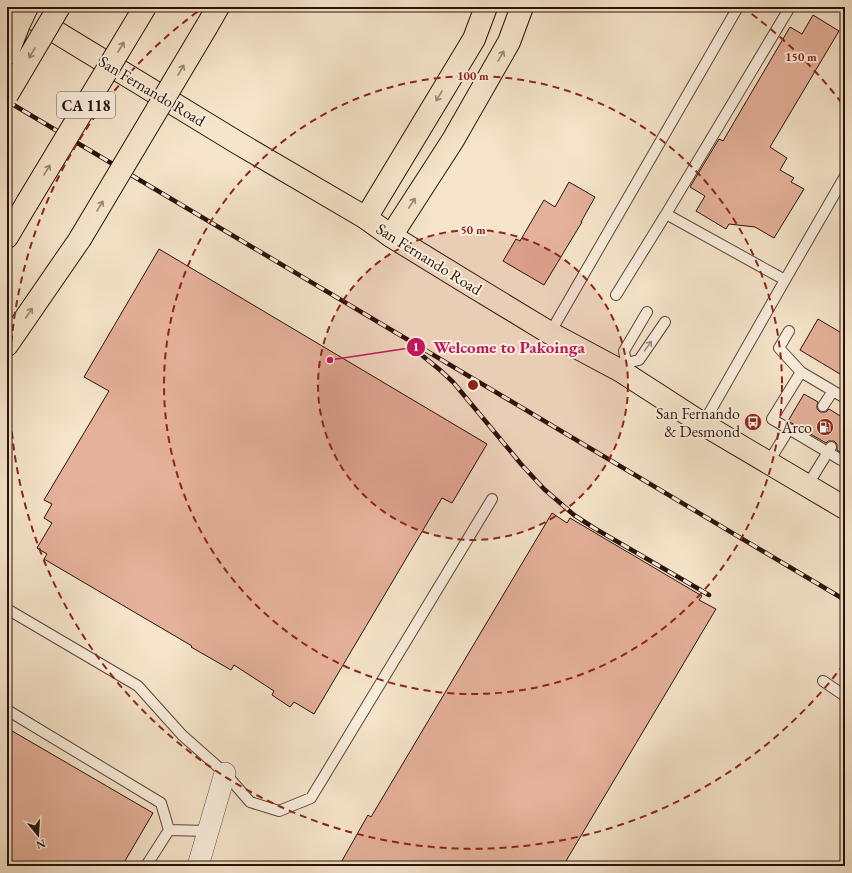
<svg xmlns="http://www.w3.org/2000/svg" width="852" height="873" font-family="'EB Garamond',serif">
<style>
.building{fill:#e5b19a;stroke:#28120a}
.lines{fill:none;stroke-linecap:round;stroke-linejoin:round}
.lane-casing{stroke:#5c473a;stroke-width:12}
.street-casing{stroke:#5c473a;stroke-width:22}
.primary-casing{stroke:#28120a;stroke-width:24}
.highway-casing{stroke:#28120a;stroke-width:24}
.lane{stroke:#f9eedd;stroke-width:10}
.street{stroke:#f9eedd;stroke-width:21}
.primary{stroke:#f6e5cb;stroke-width:22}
.highway{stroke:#f6e5cb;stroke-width:22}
.rail-casing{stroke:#28120a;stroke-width:4.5}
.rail{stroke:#f9eedd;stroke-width:3;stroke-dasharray:9;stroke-linecap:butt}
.highway-bridge-casing{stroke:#28120a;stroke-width:24;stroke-linecap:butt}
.highway-bridge{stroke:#f6e5cb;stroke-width:22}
.oneway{stroke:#998674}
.oneway2{stroke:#9b8b7e}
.ring{fill:none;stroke:#8f2418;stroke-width:2;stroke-dasharray:7 5}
.labels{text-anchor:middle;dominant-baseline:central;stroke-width:4;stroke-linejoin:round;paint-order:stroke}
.shield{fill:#f9eedd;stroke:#675449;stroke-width:1}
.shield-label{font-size:15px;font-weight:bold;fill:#28120a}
.street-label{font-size:16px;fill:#28120a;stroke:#f9eedd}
.poi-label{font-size:16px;fill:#28120a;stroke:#f9eedd;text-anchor:end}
.centre{fill:#8f2418;stroke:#f9eedd;stroke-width:2}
.ring-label{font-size:12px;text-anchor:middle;font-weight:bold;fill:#8f2418;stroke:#f9eedd;stroke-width:4;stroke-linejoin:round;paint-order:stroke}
.leader{fill:none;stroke:#c2185b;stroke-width:1.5}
.callout-dot{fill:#c2185b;stroke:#f9eedd;stroke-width:1.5}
.mark-label{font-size:12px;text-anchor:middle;font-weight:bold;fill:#fff}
.callout-label{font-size:17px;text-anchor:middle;font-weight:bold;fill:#c2185b;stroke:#f9eedd;stroke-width:4;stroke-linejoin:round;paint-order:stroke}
</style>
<rect width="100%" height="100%" fill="#f6e5cb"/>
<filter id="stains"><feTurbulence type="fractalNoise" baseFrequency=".005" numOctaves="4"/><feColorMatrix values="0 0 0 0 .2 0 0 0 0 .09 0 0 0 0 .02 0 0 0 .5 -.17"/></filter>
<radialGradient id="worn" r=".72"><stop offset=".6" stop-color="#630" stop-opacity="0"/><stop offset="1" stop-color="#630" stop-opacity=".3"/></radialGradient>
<path class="building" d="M813,15L839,31L770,147L787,158L780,170L794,178L791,182L804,189L774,238L755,227L729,224L726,229L696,211L705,196L690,187L719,139L723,141L790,27L802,34Z
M569,182L595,197L581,222H582L544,285L503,261L516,239L520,241L544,200L555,207Z
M159,249L487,444L452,503L442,498L314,714L294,702L290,707L272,695L274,691L234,665L231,670L191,647L192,646L44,559L47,554L37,548L52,523L44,518L52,504L44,500L109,391L84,377Z
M818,319L845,335V377L800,350Z
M804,394L818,402L817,405V409L820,412H826L829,409L845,419V455L837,450V444L834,441H828L826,443L788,421Z
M552,513L567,523L570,518L702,596L699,600L716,609L563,866H339L368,815L371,817Z
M7,728L153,813L122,866H7Z"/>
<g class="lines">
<defs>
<path id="lane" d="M666,214L790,7
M785,280L845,176
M616,295L666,214L785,280L703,424
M789,331L779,348L801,372
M550,333L738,7
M626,363L639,360L665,322
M621,371L626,363L624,351L647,312
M845,398L801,372L772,419L841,460L845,462
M823,406L833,391
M768,463L789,429
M807,486L831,447
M7,609L138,686L182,735L225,773L250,802L279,811L311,798L492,499
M823,681L845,696
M7,710L161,803L169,830L208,831
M146,866L169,830"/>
<path id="street" d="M198,866L225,773"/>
<path id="primary" d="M15,7L238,143L366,218L391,236L466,282L550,333L621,371L703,424L845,508"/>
<path id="highway" d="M207,26L218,7
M366,218L474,39L486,7
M391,236L453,140L509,42L522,7
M7,237L27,203
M7,345L80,239"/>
</defs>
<use href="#lane" class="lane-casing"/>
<use href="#street" class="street-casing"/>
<use href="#primary" class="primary-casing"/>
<use href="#highway" class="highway-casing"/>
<use href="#lane" class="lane"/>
<use href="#street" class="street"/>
<use href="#primary" class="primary"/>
<use href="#highway" class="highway"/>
<defs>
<path id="rail" d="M7,101L845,600
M413,348L440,370L453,382L521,464L544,489L574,515L594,528L709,595"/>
</defs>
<use href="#rail" class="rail-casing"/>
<use href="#rail" class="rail"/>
<defs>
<path id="highway-bridge" d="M7,54L19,24L27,7
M7,95L59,7
M27,203L145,7
M80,239L207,26"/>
</defs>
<use href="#highway-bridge" class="highway-bridge-casing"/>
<use href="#highway-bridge" class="highway-bridge"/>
</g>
<defs><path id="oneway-shaft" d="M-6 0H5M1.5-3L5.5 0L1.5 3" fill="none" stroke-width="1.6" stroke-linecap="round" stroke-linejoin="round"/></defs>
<g class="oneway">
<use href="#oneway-shaft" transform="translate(121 47) rotate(-59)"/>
<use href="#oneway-shaft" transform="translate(32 53) rotate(121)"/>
<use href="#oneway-shaft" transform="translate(501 56) rotate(-60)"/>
<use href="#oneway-shaft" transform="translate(181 70) rotate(-59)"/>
<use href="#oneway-shaft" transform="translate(439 96) rotate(121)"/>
<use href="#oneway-shaft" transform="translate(47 170) rotate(-59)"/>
<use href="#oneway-shaft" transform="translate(412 203) rotate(-57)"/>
<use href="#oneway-shaft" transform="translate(100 206) rotate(-59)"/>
<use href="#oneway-shaft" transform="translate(29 313) rotate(-56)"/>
</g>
<use class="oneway2" href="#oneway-shaft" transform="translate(648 346) rotate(-55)"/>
<circle cx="473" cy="385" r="155" fill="#8f2418" fill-opacity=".12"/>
<g class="ring">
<circle cx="473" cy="385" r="155"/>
<circle cx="473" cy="385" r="309"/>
<path d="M844 664A464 464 0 1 1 204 7M742 7A464 464 0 0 1 844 106"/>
</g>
<defs>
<symbol id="bus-disc" viewBox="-11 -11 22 22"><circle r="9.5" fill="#8f2418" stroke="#f9eedd"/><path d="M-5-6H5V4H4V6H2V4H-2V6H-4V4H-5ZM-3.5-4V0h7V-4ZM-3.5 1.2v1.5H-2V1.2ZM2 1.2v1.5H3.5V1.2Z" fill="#fff"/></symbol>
<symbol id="fuel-disc" viewBox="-11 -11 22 22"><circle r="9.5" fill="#8f2418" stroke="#f9eedd"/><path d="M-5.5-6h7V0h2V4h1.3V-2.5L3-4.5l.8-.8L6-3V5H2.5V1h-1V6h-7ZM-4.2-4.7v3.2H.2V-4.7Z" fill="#fff"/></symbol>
</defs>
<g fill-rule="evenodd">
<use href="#bus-disc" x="743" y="412" width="20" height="20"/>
<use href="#fuel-disc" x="815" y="417" width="20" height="20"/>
</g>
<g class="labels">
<rect class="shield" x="57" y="92" width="58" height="26" rx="3"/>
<g class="shield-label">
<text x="86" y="105">CA 118</text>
</g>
<g class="street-label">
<text transform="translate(152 91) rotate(31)">San Fernando Road</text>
<text transform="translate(429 259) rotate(32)">San Fernando Road</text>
</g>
<g class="poi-label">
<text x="740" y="413">San Fernando<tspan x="740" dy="18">&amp; Desmond</tspan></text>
<text x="812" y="427">Arco</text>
</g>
</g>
<circle cx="473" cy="385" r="6" class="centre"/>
<g class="ring-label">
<text x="801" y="61">150 m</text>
<text x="473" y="80">100 m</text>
<text x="473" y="234">50 m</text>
</g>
<path class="leader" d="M330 360L416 347"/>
<g class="callout-dot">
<circle cx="330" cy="360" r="4"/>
<circle cx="416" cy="347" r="10"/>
</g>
<g class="mark-label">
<text x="416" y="351">1</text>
</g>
<g class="callout-label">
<text x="509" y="353">Welcome to Pakoinga</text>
</g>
<rect width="852" height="873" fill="none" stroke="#f6e5cb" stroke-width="24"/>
<rect x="8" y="8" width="836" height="857" fill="none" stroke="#28120a" stroke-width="2"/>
<rect x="12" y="12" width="828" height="849" fill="none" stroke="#28120a"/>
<g transform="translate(38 835) rotate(162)" stroke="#f9eedd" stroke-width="3" paint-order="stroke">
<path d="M0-3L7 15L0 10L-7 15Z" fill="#28120a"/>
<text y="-6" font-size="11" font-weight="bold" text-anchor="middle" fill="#28120a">N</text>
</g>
<rect width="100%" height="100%" filter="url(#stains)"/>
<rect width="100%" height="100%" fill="url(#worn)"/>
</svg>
